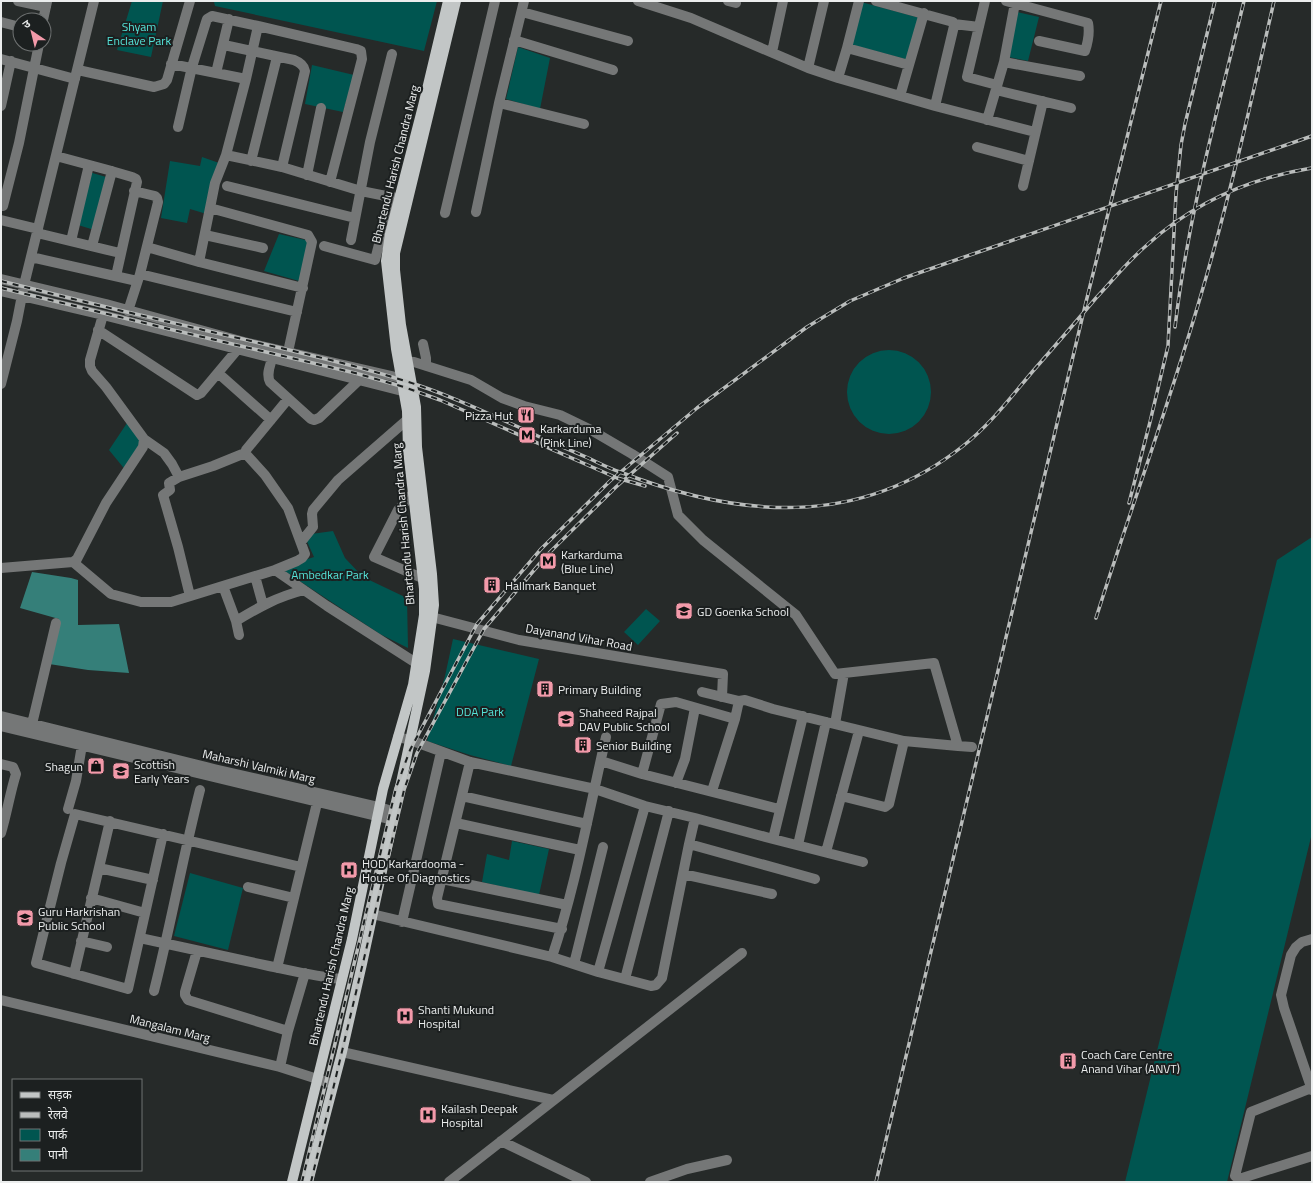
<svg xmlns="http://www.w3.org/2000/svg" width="1313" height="1183" font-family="'Titillium Web','Noto Sans Devanagari',sans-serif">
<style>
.green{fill:#005550}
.water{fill:#357f79}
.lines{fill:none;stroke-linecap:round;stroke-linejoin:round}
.minor{stroke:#757777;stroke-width:10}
.major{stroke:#c2c6c6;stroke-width:10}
.rail-casing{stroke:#babdbc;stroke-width:3.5}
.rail{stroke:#1c2020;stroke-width:2;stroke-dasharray:6;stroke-linecap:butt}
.labels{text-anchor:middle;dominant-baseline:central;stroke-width:4;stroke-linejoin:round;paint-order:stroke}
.park-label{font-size:12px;fill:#55e4d9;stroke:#1c2020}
.street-label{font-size:12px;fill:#ebeded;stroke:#1c2020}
.poi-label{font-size:12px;fill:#ebeded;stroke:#1c2020;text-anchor:start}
</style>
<rect width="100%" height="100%" fill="#262a29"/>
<path class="green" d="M132,1H163L151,57L117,50Z
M210,1H437L424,51L215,6L214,2Z
M861,2L920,18L909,60L849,44Z
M1017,12L1039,17L1028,61L1004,56Z
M518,47L550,58L540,109L506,99Z
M312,65L354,75L343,112L305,104Z
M202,157L222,164L210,215L190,209L187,223L161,218L170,161L200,166Z
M89,172L113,179L101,232L78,225Z
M279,234L310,241L299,281L264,271Z
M847 392a42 42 0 1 1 84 0a42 42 0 1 1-84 0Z
M127,423L147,446L127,472L109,450Z
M333,531L345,558L363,577L407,598L408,648L380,634L283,570V567L314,557L304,535Z
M1312,537V833L1227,1182H1125L1277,560Z
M646,609L660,621L638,645L624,632Z
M453,639L539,659L511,766L470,755L427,741L445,676Z
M512,841L549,849L539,895L482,882L487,854L509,860Z
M190,873L243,888L228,950L174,936Z"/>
<path class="water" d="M32,572L71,578L78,580V625L119,624L129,673L88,670L49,664L59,619L20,608Z"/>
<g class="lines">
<path class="minor" d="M18,1L46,7
M638,1L691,18L808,68L838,78
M728,1L736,3
M859,1L847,48L838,78L935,106L1035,132
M876,1L953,22L954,26L935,106
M985,1L967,77L997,85
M1006,1L1088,23C1090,33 1088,42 1085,51L1039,41
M522,12L628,41
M43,20L47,2
M1,22L20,27
M954,24L979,27
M514,40L613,70
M224,45L294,60C299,62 304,65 305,71L282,167
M847,48L909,65
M772,52L783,1
M1,59L75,79
M1004,62L1080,76
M171,64L246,79
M808,68L824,1
M78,70L154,87L164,84L167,80L190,1
M216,73L229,19
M996,90L1071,108
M900,96L924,13
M499,103L584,124
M1,106L11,61
M987,120L1004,62L1015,3
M178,127L192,67L206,22L207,19L212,16L258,26L356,49L361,51L362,59L330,182
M977,147L1029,161
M226,155L282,167L361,191L406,200
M56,156L108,170L132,177L136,179L137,182L116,276
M251,161L277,57
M307,175L321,108
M227,186L355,218
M1023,186L1043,101
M3,206L19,143L39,44
M210,208L215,183L226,155L246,79L258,26
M476,212L499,103L524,1
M445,213L495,1
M1,220L38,229
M37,233L120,253
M205,235L263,248
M351,240L370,142L392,54
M71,241L89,165
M92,246L112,171
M324,246L375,260L391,197
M147,247L199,262L303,288
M31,257L137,281
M199,262L210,208L308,235L312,242L288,352
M140,274L297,312
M1,279L106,304L244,342L409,380
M1,291L103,315L410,393
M128,311L140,274L158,202L157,198L155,196L134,191
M98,330L197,395L201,393L237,350
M423,344L426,358V366
M272,359C270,366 266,374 270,382L311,419L314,420L319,418L359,380
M400,361L414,362L471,380L502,398L524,406L560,415L591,430L632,454L668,477L678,515L703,540L796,615L835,674L934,663L958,746L972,747
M218,373L271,420
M1,384L17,321L24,285L94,1
M144,439L164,453L172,464L179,477
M413,493L398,510L374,557L422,578
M301,542L313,527L312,514L313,510L338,480L408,419
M73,562L111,594L141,602H171L275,570L297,561L302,558L305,554L288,508L265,475L245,453L246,450L288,399
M1,568L73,562L77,559L106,503L143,447L144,439L106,387L92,371L90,366V360L103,315
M275,570L327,606L416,663
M255,576L263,605
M223,586L236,621C259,607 277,597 304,590
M190,596L178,547L163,495L170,490L169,483L179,477L213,466L245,453
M424,615L519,640L723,674L722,697
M236,621L239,635
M702,692L739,701
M1,716L214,769L379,807L395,812
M32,724L56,623
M835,724L844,673
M1,726C132,757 262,789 393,820
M398,737L410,740L470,762L595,789L645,806L695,818L773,839L863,862
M601,761L642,774L779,809
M470,762L437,898L438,904L562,929
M1,764L13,767L16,774C10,793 7,813 1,833
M642,774L661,704L676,702L735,719
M676,783L685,759L695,708
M712,791L735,719L739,701L745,700L773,709L904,741L958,746
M462,796L587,824
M841,796L885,807L889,804L904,741
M68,809L76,781L82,745
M456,823L580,850
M163,834L128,989L36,963L61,863L75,814L301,867
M773,839L803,716
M689,844L815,879
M798,845L826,722
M826,852L859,731
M99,868L153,880
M683,874L772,894
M442,879L567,905
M248,887L294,898
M91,898L145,913
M372,914L552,957L598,972L651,986L656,985L662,978L689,844L695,818
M402,922L441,752
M140,938C183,947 226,957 269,966C293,971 318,977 342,979
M1312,939L1302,942L1296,947L1291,955L1281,995L1284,1008L1312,1090
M81,941L107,947
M197,951L185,992V995L188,1000L288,1031
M552,957C576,885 589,810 606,737
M574,964L603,847
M277,968L317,803
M598,972L645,806
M74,974L110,821
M625,979L669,811
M154,991C171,924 183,856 200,790
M1,1000L280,1067L333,1084
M342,1052L553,1100
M280,1067L288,1031L305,973
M1311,1088L1251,1112L1235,1176L1239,1179L1312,1156
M501,1141L586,1182
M449,1182L742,953
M650,1182L687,1169L727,1160"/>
<path class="major" d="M292,1182L352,939L383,789L413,685L424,615V589L408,450L407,411L396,349L386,261L390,234L423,106L448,1
M308,1182L342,1052L362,964L425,671L434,605L432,574L417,447L416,407L401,325L395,270V253L456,1"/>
<defs>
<path id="rail" d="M1,281C80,301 159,320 238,338C293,351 348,363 402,380C445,393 485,412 525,430C545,440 566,448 586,457C597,462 608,468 620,472C738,518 858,529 963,446C990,425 1011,397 1033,371C1054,347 1075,323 1096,298C1113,280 1128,261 1147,245C1193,203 1251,178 1312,168
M1,288L169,329L355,373L404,387L440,400L617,478L645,486
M1175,327C1188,216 1218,109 1244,1
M1129,503L1150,422L1168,346L1176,194L1181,145L1185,124L1215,1
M1096,618C1129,514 1167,410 1198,305C1228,205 1251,103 1274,1
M302,1182L396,788L410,750L477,624L541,549L610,481L697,408L807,327L850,301L904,278L1312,136
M311,1182L404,790L417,753L484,629L547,555L616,487L677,433
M876,1182L1086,302L1161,1"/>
</defs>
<use href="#rail" class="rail-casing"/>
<use href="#rail" class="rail"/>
</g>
<defs>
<symbol id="restaurant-square" viewBox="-11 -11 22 22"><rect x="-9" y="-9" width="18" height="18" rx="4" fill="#f39aaa" stroke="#1c2020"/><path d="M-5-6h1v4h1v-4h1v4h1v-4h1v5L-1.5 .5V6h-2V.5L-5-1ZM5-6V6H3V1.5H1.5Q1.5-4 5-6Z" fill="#111"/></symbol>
<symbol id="metro-square" viewBox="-11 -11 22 22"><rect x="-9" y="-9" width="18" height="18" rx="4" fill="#f39aaa" stroke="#1c2020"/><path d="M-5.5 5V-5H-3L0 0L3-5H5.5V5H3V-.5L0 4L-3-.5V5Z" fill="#111"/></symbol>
<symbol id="building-square" viewBox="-11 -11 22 22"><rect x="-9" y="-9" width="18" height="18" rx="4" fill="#f39aaa" stroke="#1c2020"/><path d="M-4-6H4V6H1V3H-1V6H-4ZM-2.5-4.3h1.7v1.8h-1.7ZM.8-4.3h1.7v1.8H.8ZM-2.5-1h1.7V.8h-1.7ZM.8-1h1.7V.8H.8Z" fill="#111"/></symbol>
<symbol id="school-square" viewBox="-11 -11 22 22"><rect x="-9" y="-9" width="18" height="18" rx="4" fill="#f39aaa" stroke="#1c2020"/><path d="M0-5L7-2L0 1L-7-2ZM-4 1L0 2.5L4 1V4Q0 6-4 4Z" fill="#111"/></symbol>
<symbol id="shop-square" viewBox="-11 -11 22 22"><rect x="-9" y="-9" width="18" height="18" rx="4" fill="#f39aaa" stroke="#1c2020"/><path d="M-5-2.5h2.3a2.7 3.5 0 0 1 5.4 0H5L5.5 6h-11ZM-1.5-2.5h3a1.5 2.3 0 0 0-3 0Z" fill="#111"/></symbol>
<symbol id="hospital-square" viewBox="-11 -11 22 22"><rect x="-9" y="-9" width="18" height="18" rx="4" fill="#f39aaa" stroke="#1c2020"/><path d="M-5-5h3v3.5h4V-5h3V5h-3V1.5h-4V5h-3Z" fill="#111"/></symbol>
</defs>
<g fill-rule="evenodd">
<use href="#restaurant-square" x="516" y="405" width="20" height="20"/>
<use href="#metro-square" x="517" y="425" width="20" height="20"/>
<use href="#metro-square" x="538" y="551" width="20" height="20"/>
<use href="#building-square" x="482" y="575" width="20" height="20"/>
<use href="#school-square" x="674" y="601" width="20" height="20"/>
<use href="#building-square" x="535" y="679" width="20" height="20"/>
<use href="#school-square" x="556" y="709" width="20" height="20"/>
<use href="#building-square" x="573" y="735" width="20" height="20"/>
<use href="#shop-square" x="86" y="756" width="20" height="20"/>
<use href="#school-square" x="111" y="761" width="20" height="20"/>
<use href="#hospital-square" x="339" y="860" width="20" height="20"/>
<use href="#school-square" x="15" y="908" width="20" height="20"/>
<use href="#hospital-square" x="395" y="1006" width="20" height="20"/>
<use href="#building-square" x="1058" y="1051" width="20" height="20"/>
<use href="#hospital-square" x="418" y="1105" width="20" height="20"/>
</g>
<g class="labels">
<g class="park-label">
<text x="139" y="26">Shyam<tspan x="139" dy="14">Enclave Park</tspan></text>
<text x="330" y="574">Ambedkar Park</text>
<text x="480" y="711">DDA Park</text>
</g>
<g class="street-label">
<text transform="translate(395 164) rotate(-76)">Bhartendu Harish Chandra Marg</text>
<text transform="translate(403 524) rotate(-95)">Bhartendu Harish Chandra Marg</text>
<text transform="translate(579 637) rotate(10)">Dayanand Vihar Road</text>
<text transform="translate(259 766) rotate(13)">Maharshi Valmiki Marg</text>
<text transform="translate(331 966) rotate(-77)">Bhartendu Harish Chandra Marg</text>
<text transform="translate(170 1028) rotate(14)">Mangalam Marg</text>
</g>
<g class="poi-label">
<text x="513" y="415" text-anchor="end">Pizza Hut</text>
<text x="540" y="428">Karkarduma<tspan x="540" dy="14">(Pink Line)</tspan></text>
<text x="561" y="554">Karkarduma<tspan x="561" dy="14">(Blue Line)</tspan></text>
<text x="505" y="585">Hallmark Banquet</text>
<text x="697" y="611">GD Goenka School</text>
<text x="558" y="689">Primary Building</text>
<text x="579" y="712">Shaheed Rajpal<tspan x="579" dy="14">DAV Public School</tspan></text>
<text x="596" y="745">Senior Building</text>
<text x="134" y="764">Scottish<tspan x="134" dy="14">Early Years</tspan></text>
<text x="83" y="766" text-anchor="end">Shagun</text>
<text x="362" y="863">HOD Karkardooma -<tspan x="362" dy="14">House Of Diagnostics</tspan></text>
<text x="38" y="911">Guru Harkrishan<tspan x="38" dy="14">Public School</tspan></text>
<text x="418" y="1009">Shanti Mukund<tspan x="418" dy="14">Hospital</tspan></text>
<text x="1081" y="1054">Coach Care Centre<tspan x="1081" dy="14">Anand Vihar (ANVT)</tspan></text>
<text x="441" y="1108">Kailash Deepak<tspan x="441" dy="14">Hospital</tspan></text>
</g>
</g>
<rect width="1313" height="1183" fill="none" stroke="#ebeded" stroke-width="4"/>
<rect x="12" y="1079" width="130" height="92" fill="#1c2020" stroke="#6f7272"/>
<rect x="20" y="1092" width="20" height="6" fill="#c2c6c6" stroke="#6f7272"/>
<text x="48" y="1099" font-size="12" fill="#ebeded">सड़क</text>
<rect x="20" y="1112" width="20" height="6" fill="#babdbc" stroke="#6f7272"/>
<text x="48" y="1119" font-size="12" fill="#ebeded">रेलवे</text>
<rect x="20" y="1129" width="20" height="12" fill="#005550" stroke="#6f7272"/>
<text x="48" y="1139" font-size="12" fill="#ebeded">पार्क</text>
<rect x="20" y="1149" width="20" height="12" fill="#357f79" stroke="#6f7272"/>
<text x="48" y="1159" font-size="12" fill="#ebeded">पानी</text>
<g transform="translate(32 32) rotate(325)"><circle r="19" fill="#1c2020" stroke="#6f7272"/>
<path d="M0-3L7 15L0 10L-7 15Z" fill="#f39aaa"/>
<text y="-6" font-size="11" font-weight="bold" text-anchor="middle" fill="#ebeded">उ</text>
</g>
</svg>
